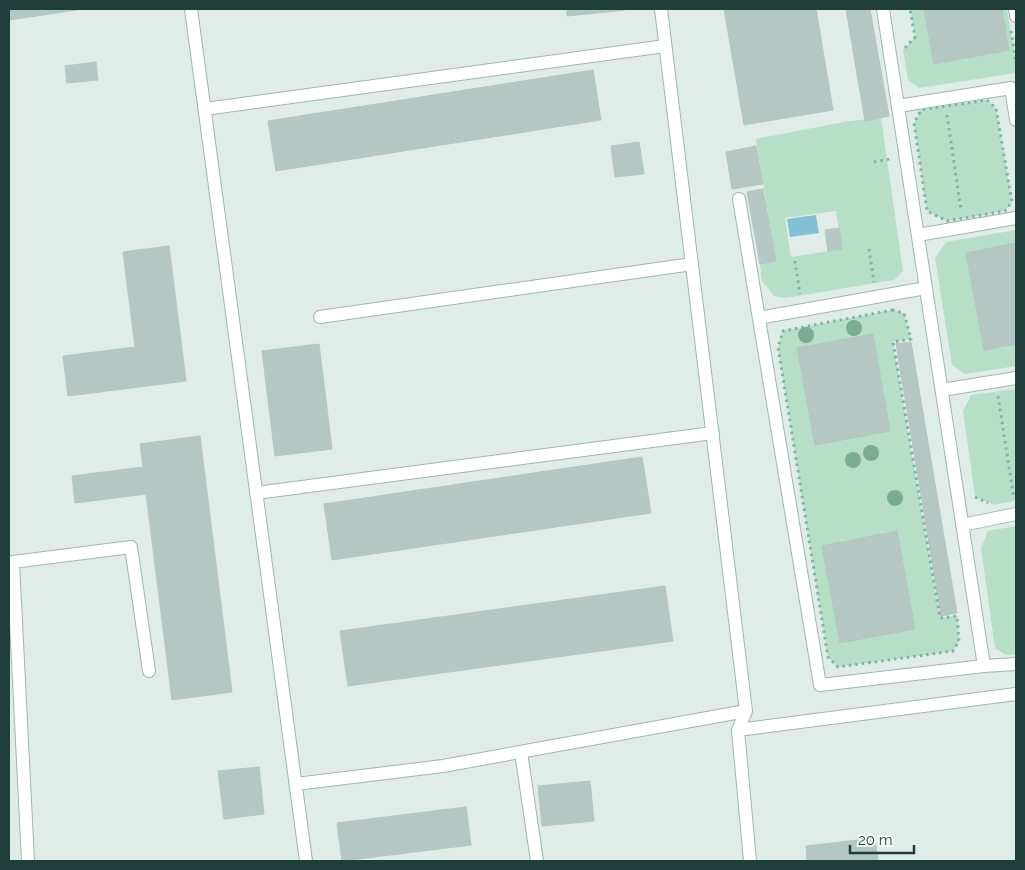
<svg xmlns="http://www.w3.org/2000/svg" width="1025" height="870" font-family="Raleway,sans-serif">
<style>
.green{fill:#b7dfc7;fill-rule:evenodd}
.water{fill:#84bfd6}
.building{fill:#b5c7c2;stroke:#b2c6c0}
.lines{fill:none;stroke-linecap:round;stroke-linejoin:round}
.service-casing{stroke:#a2b4b0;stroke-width:14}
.path{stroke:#7eb2a8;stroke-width:3;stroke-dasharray:2.5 4;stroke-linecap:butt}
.service{stroke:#fff;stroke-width:12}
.tree{fill:#7aac94}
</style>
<rect width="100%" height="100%" fill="#e0ece8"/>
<path class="green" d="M910,9H1007L1016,62V73L919,88L908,80L903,50L915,37Z
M987,100L996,108L1012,202L1005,211L947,221L927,211L914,123L921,110Z
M881,118L903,271L894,280L786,298L774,296L762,281L760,264L776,261L756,139L849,121ZM836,211L842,249L791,257L785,218Z
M1016,230V366L965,374L952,365L935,258L946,242Z
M892,310L904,313L911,339L893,342L940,618L957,616L959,641L953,651L838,667L828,657L778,347L783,331Z
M1016,389V501L994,505L975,497L963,411L971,395Z
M1016,526V654L1006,655L995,648L981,548L988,531Z"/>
<path class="water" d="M816,215L819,233L790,237L787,219Z"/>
<path class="building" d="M9,9H83L9,20Z
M567,9H625V10L567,16Z
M724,9H816L833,110L744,125Z
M846,9H870L889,116L865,121Z
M924,9H1002L1009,50L934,64Z
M96,62L98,80L67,83L65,66Z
M593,70L601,120L276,171L268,121Z
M639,142L644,174L615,177L611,146Z
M756,146L763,184L732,189L726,152Z
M763,189L776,261L760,264L747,192Z
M839,228L842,249L828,251L825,230Z
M1016,243V344L984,350L966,253Z
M169,246L186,381L68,396L63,356L135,347L123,252Z
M873,334L890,431L815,445L797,348Z
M911,342L957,613L941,616L896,344Z
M319,344L332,449L275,456L262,351Z
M200,436L232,692L172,700L146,494L75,503L72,476L143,467L140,444Z
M642,457L651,513L332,560L324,504Z
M897,531L915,629L840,643L822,546Z
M665,586L673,641L348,686L340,631Z
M259,767L264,814L224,819L218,771Z
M590,781L594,821L542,826L538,786Z
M466,807L471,845L342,861L337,823Z
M875,838L878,861H807L806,846Z"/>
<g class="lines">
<defs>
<path id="service" d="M191,9L306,861
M661,9L746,711L738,730L750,861
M883,9L984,666
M1015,9L1016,16
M898,106L1011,88L1016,120
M205,109L665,46
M739,199L820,685L984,666L1016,664
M918,235L1016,218
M320,317L692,264
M759,318L926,288
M942,390L1016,378
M256,493L713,433
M962,525L1016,514
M738,730L1016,694
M521,752L537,861
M296,784L443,766L746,711
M28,861L13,562L131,547L149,671"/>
</defs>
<use href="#service" class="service-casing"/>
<path class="path" d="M1011,31L1016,62
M905,48L915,37L910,9
M987,100L996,108L1012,202L1005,211L947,221L927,211L914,123L921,110Z
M947,115L961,210
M874,162L890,159
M869,249L874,282
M795,261L800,294
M892,310L904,313L911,339L893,342L940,618L957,616L959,641L953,651L838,667L828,657L778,347L783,331Z
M998,396L1014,499
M975,497L988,503"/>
<use href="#service" class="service"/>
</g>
<g class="tree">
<circle cx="854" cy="328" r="8"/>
<circle cx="806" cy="335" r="8"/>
<circle cx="871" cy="453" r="8"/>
<circle cx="853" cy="460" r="8"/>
<circle cx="895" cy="498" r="8"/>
</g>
<rect width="1025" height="870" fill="none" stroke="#1f3e39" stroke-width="20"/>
<path d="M850 845v8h64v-8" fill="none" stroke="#1f3e39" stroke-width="2.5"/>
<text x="858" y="845" font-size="15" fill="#1f3e39" stroke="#f1f9f6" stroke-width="4" paint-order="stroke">20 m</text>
</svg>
